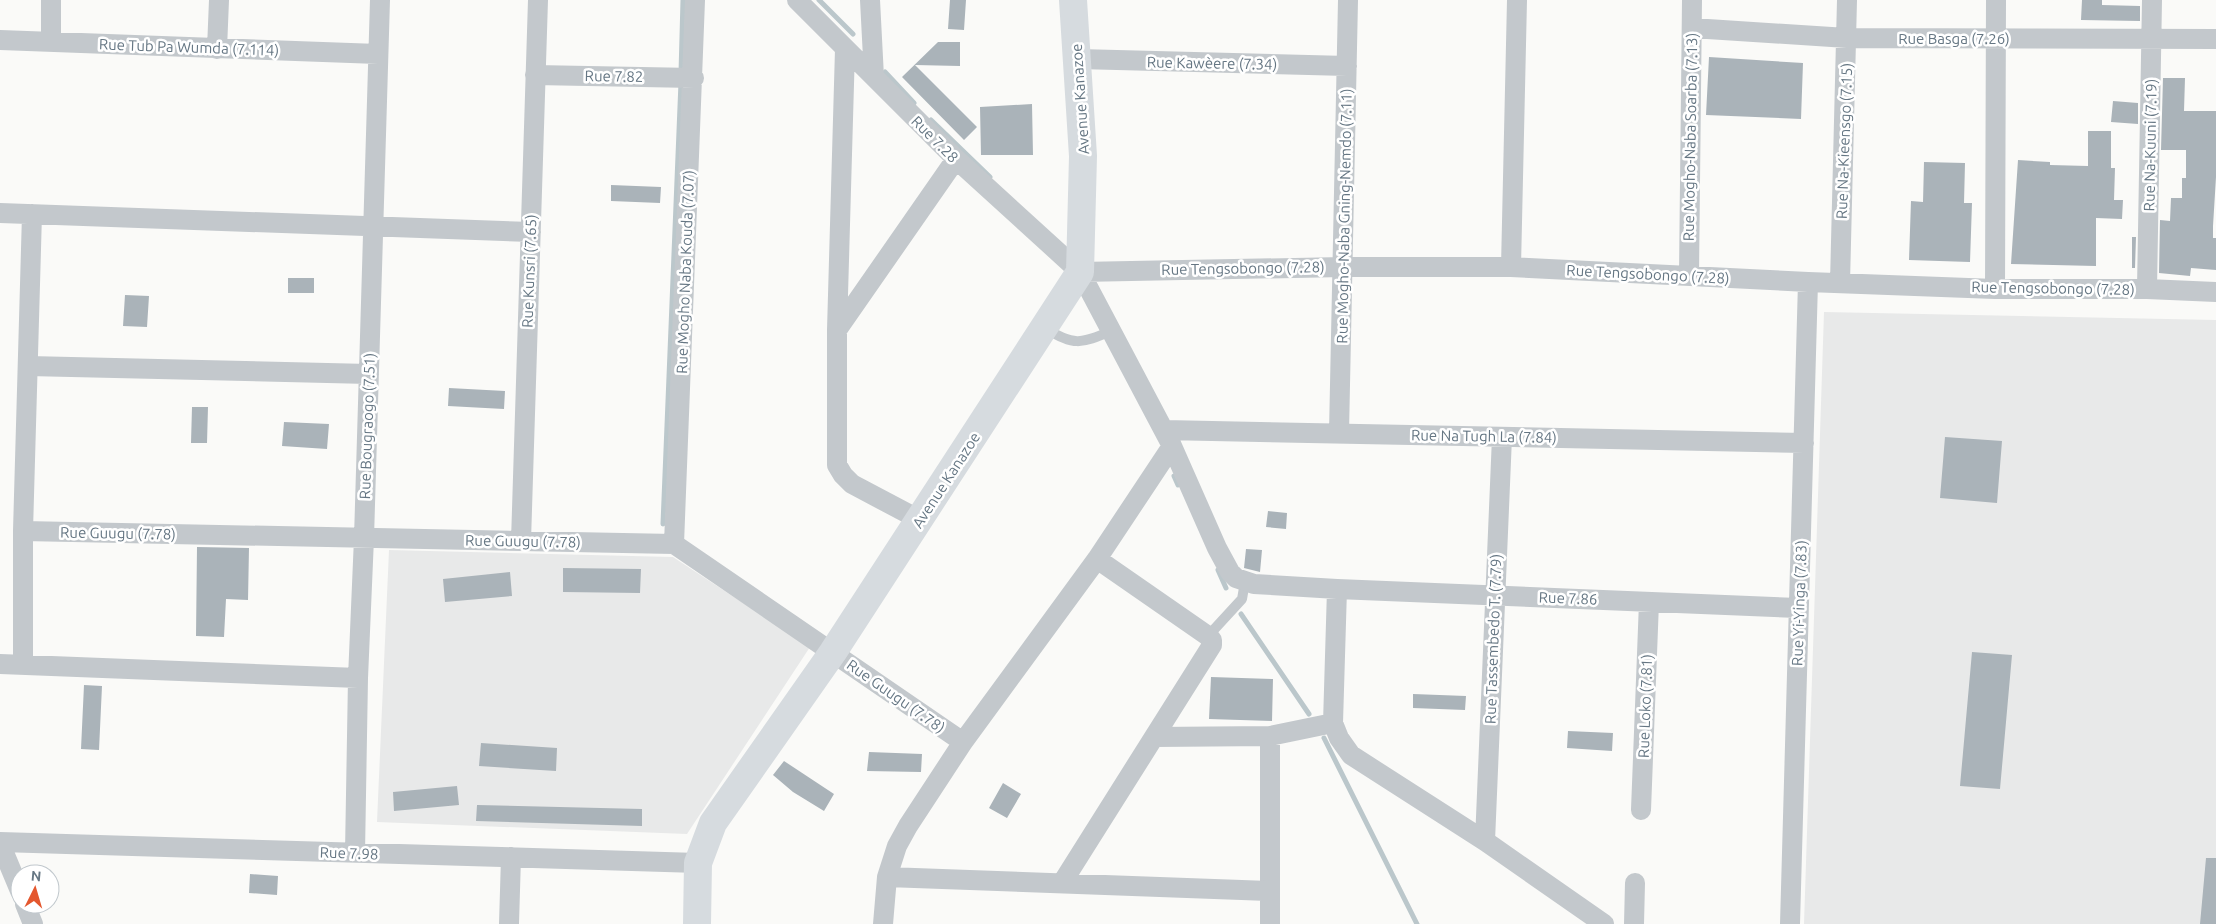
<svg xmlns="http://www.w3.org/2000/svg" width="2216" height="924" font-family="Ubuntu,sans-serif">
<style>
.built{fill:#e8e9e9}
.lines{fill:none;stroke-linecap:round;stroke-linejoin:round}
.stream{stroke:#bbc7cb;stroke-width:5}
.building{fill:#aab3b9}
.lane{stroke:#c3c8cc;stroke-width:10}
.street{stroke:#c3c8cc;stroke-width:20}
.secondary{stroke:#d6dbdf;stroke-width:28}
.labels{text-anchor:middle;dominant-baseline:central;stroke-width:5;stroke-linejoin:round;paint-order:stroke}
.street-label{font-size:15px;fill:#657683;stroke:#fff}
</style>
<rect width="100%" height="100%" fill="#fafaf8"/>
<path class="built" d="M1824,312L2216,320V924H1804Z
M389,550L673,557L810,647L687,834L377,822Z"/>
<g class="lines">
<path class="stream" d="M819,0L853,34
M885,72L914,103
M681,73L683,0
M931,120L990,177
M1174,476L1178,485
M663,524L681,82
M1218,570L1226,588
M1241,614L1309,714
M1324,738L1417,924"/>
</g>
<path class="building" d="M950,0H966L964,30L948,29Z
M2082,0H2102V5L2140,6V21L2081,20Z
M938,42H960V66L915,65L977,127L964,140L902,77Z
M1709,57L1803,63L1801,119L1706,115Z
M2163,78H2185L2184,111H2216V177L2213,226V238H2216V270L2191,268L2190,276L2159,273L2160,220L2170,221L2171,198H2182V178H2186V150H2161Z
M2113,101L2138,103V124L2111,122Z
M1032,104L1033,155H981L980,107Z
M2088,131H2111V168H2115L2114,200H2123L2122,219L2096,218V266L2011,264L2018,160L2050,162V165L2088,166Z
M1924,162L1965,163L1964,203H1972L1970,262L1909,260L1911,201L1923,202Z
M611,185L661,187L660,203L611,201Z
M2132,237H2136L2135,268H2132Z
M288,278H314V293H288Z
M125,295L149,296L147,327L123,326Z
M449,388L505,391L504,409L448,406Z
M192,407H208L207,443H191Z
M284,422L329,424L327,449L282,446Z
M1945,437L2002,441L1997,503L1940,498Z
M1268,511L1287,513L1286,529L1266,527Z
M197,547L249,548L248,600L226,599L224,637L196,636Z
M1246,549L1262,550L1260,572L1244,568Z
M563,568L641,569L640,593L563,592Z
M510,572L512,596L445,602L443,579Z
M1972,652L2012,655L2000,789L1960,786Z
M1211,677L1273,679L1272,721L1209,719Z
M84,685L102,686L99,750L81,749Z
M1413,694L1466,696L1465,710L1413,708Z
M1568,731L1613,733L1612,751L1567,748Z
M481,743L557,748L556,771L479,766Z
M869,752L922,754L921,772L867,771Z
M784,761L834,794L824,811L793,792L773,775Z
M1003,783L1021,794L1007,818L989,808Z
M457,786L459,805L394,811L393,792Z
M477,805L642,809V826L476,821Z
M2206,858H2216V924H2200Z
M250,874L278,876L277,895L249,893Z"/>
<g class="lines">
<path class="lane" d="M1045,328C1073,346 1081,344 1111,331
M1208,636L1242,599L1245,582"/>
<path class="street" d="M797,0L956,159L1080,272L1172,446L1217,548L1230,572L1236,578L1254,584L1337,589L1798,608
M870,0L874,77
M1692,28L1847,38L2216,39
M0,40L378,54
M51,42V0
M217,49L219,0
M845,49L837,330V465L843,475L852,484L920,520
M1078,59L1347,66
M535,75L694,78
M0,213L531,232
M1511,267L1517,0
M1080,272L1343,267H1511L1808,282L1995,289H2147L2216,292
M1689,275L1692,0
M1840,283L1847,0
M1995,289L1996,0
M2147,289L2152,0
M837,330L956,159
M28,366L369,374
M1164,430L1804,443
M1339,433L1348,0
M23,531L674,544L963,742
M521,541L538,0
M674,544L695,0
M1337,589L1333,723L1339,738L1351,755L1485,841L1604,924
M0,664L358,678
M23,665V531L32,214
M1155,737L1270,736L1333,723
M1641,810L1649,602
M1485,841L1502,437
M0,842L698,863
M0,843L20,891
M355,853L358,678L364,538L380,0
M887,877L1269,891
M1062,883L1212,645V640L1208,636L1097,559
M25,904L33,924
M509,924L511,857
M883,924L887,877L897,846L908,826L963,742L1097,559L1172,446
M1270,924V736
M1634,924L1635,883
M1790,924L1808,282"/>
<path class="secondary" d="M697,924L698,863L713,823L833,652L1080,272L1083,156L1073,0"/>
</g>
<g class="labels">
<g class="street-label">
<text x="1954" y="38">Rue Basga (7.26)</text>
<text transform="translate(189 47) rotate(2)">Rue Tub Pa Wumda (7.114)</text>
<text transform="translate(1212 63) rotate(1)">Rue Kawèere (7.34)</text>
<text transform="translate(614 76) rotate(1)">Rue 7.82</text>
<text transform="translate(1080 99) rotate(-94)">Avenue Kanazoe</text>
<text transform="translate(1690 137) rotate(-89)">Rue Mogho-Naba Soarba (7.13)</text>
<text transform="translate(935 139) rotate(45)">Rue 7.28</text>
<text transform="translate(1844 141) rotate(-88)">Rue Na-Kieensgo (7.15)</text>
<text transform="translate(2150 145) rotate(-89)">Rue Na-Kuuni (7.19)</text>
<text transform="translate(1344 216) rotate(-89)">Rue Mogho-Naba Gning-Nemdo (7.11)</text>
<text transform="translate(1243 268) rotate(-1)">Rue Tengsobongo (7.28)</text>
<text transform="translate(529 271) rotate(-88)">Rue Kunsri (7.65)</text>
<text transform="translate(685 272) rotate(-88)">Rue Mogho Naba Kouda (7.07)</text>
<text transform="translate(1648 274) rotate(3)">Rue Tengsobongo (7.28)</text>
<text transform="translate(2053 288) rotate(1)">Rue Tengsobongo (7.28)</text>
<text transform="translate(367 426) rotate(-88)">Rue Bougraogo (7.51)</text>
<text transform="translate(1484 436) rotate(1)">Rue Na Tugh La (7.84)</text>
<text transform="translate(946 480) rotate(-57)">Avenue Kanazoe</text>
<text transform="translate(118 533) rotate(1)">Rue Guugu (7.78)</text>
<text transform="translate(523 541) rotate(1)">Rue Guugu (7.78)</text>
<text transform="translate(1568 598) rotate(2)">Rue 7.86</text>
<text transform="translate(1799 603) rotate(-88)">Rue Yi-Yinga (7.83)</text>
<text transform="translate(1493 639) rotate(-88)">Rue Tassembedo T. (7.79)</text>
<text transform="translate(896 696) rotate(35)">Rue Guugu (7.78)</text>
<text transform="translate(1645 706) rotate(-88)">Rue Loko (7.81)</text>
<text transform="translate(349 853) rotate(2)">Rue 7.98</text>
</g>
</g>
<g transform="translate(35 889) rotate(5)"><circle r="24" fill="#ffffff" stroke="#c1c8cd"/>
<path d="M0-4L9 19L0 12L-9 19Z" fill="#e4572e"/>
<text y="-8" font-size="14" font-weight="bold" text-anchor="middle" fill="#657683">N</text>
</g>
</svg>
